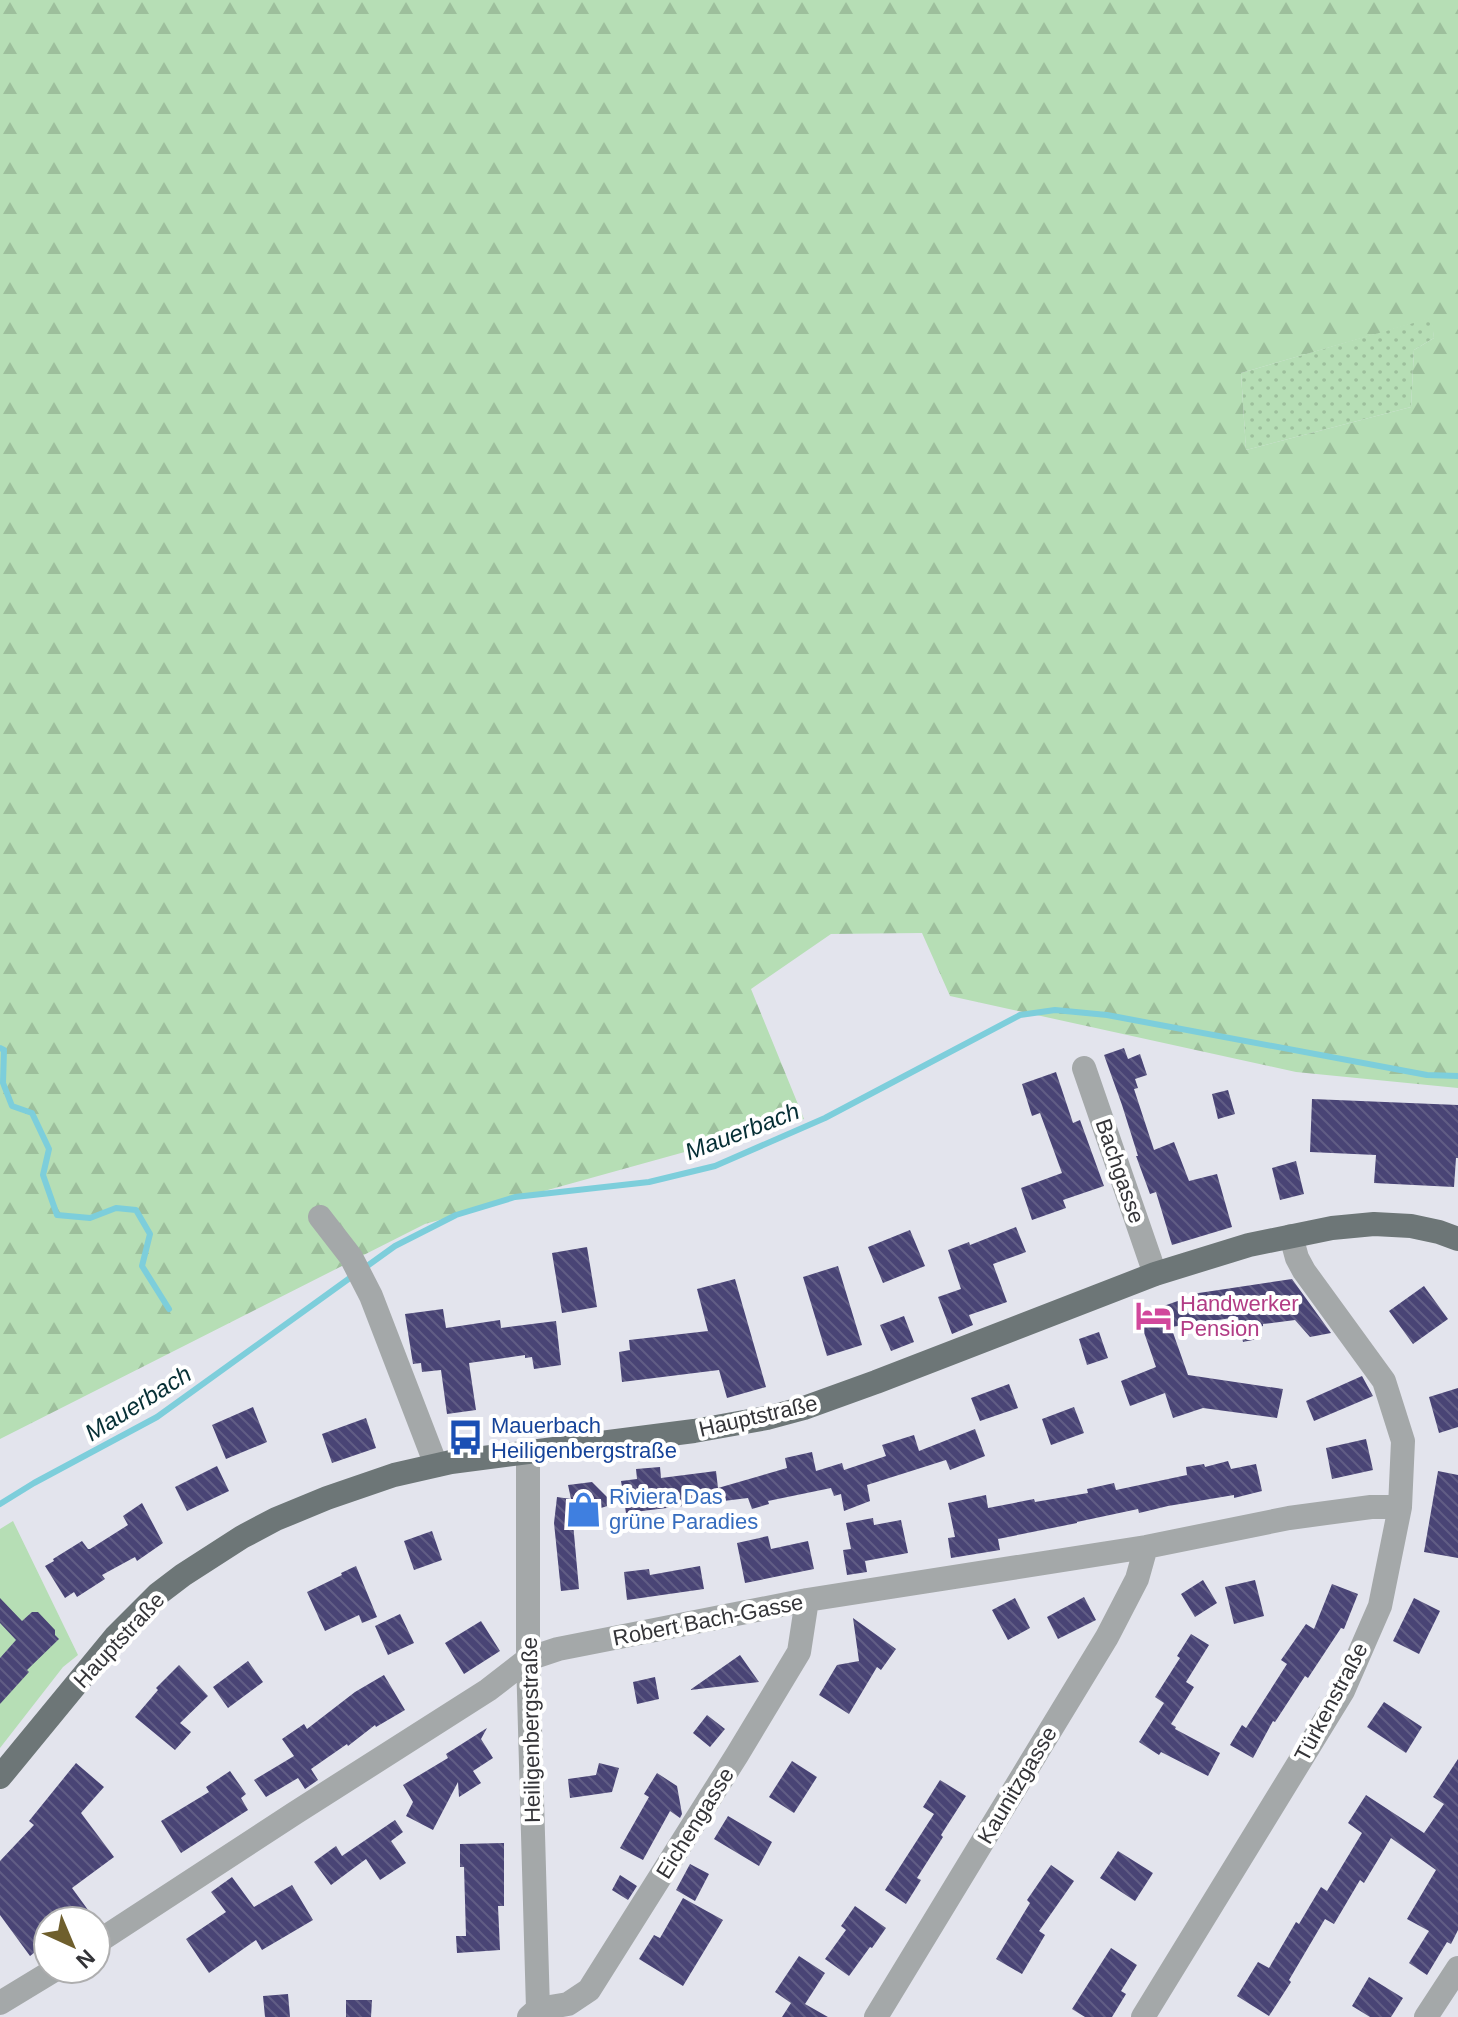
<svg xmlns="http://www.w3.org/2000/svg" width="1458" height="2017" font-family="Arial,sans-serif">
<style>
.grass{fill:url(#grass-dots)}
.forest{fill:url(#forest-firs);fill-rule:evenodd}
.green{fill:#b6deb5}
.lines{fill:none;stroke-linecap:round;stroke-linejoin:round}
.stream{stroke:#7dcedb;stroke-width:6}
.building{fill:url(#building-back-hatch)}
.minor{stroke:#a4a8a9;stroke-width:24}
.major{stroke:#6d7677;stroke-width:24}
.labels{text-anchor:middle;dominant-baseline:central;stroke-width:8;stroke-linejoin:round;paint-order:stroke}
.street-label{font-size:22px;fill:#343438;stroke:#fff}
.hotel-label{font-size:22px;fill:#b23c85;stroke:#fff;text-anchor:start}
.transit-label{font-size:22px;fill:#164399;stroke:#fff;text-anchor:start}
.shop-label{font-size:22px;fill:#366cbe;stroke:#fff;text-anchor:start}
.water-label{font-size:24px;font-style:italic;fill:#062f35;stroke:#fff}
</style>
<defs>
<pattern id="grass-dots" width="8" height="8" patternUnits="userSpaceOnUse" patternTransform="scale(2)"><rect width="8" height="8" fill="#b6deb5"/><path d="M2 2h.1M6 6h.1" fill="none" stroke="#9dbf9c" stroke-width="1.8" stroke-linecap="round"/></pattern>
<pattern id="forest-firs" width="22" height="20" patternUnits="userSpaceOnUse" patternTransform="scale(2)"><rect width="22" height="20" fill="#b6deb5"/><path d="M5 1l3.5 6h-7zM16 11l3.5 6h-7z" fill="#9dbf9c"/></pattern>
<pattern id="building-back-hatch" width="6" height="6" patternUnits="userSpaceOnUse" patternTransform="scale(2)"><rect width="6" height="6" fill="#494475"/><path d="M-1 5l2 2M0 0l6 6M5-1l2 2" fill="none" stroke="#615d85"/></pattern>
</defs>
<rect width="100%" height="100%" fill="#e3e4ed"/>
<path class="grass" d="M1432,317L1434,338L1414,350L1411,407L1246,450L1241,373Z"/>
<path class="forest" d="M0,0H1458V1088L1296,1072L950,996L922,933L831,934L751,989L804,1119L425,1224L0,1439ZM1431,318L1434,338L1414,350L1411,407L1246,450L1241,373Z"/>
<path class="green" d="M13,1521L78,1655L63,1667L0,1748V1529Z"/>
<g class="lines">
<path class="stream" d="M0,1048L4,1050L3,1083L12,1106L32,1113L49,1149L43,1175L57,1215L90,1218L116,1208L136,1210L150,1234L142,1266L169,1309
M363,1269L395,1246L456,1215L515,1197L649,1182L715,1166L825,1118L1020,1015L1055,1010L1107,1015L1427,1075L1458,1076
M0,1504L34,1483L157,1417L354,1275"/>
</g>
<path class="building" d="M1124,1048L1128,1059L1140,1054L1147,1075L1135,1079L1138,1088L1134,1089L1154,1150L1174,1142L1189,1181L1217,1174L1232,1227L1172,1245L1156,1192L1150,1194L1136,1156H1138L1122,1105L1104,1055Z
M1056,1072L1073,1123L1080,1120L1104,1186L1063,1200L1066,1208L1032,1220L1021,1188L1062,1173L1040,1113L1032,1116L1022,1084Z
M1228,1090L1235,1114L1218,1119L1212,1094Z
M1312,1099L1458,1105V1158H1456L1454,1187L1374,1183L1376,1155L1310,1152Z
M1296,1161L1304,1194L1280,1200L1272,1168Z
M1016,1227L1026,1252L993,1264L1007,1302L969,1315L973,1325L952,1334L938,1297L961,1289L948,1250L969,1242L970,1245Z
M910,1230L925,1266L883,1283L868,1247Z
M587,1247L597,1307L562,1313L552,1253Z
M838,1266L862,1345L827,1356L803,1277Z
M735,1279L766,1387L727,1398L719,1370L622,1382L619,1352L630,1350L629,1340L708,1331L697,1289Z
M1292,1279L1331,1333L1310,1337L1295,1320L1263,1324V1326L1260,1327L1262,1338L1243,1342L1238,1317L1171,1327L1188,1375L1283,1389L1277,1418L1203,1408L1173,1418L1165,1393L1130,1406L1121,1381L1156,1367L1138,1315L1192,1296V1294Z
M1424,1286L1448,1319L1413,1344L1389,1311Z
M443,1309L446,1328L500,1320L501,1328L556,1321L561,1365L534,1369L532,1357L525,1358V1355L469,1363L476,1410L447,1414L441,1370L422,1372L421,1363L413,1364L405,1314Z
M904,1316L914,1342L891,1351L880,1325Z
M1099,1332L1108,1358L1087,1365L1079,1339Z
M1362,1376L1373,1396L1314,1421L1306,1401Z
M1009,1384L1018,1408L980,1421L971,1398Z
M1458,1388V1427L1439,1433L1429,1397Z
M253,1407L267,1442L226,1459L212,1425Z
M1074,1407L1084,1433L1051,1445L1042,1419Z
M366,1418L376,1448L332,1463L322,1434Z
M975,1429L985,1456L950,1470L946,1460L867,1485L870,1501L844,1511L841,1494L834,1496L831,1488L768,1501L769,1504L752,1509L748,1498L626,1513L621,1481L637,1479L636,1469L660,1467L661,1478L716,1471L718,1488L787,1468L785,1458L812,1452L816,1471L842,1463L844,1470L886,1456L882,1445L914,1435L919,1451Z
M1366,1439L1373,1470L1332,1479L1326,1448Z
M1228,1461L1231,1469L1256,1464L1262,1491L1234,1498V1495L1168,1506L1139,1513L1138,1509L1077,1522V1523L998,1539L1000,1550L951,1558L948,1538L955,1537L948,1503L986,1495L988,1508L1034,1499L1035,1502L1088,1493L1087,1489L1114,1483L1116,1490L1187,1475L1186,1467L1204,1464L1205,1467Z
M217,1466L229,1491L187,1511L175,1487Z
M1438,1471L1458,1475V1558L1424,1552Z
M592,1482L614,1504L591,1511L578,1523H573L579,1589L561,1591L554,1523L557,1497L571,1499L568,1485Z
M142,1503L163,1543L137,1561L135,1557L102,1575L105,1579L77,1597L74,1592L65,1598L45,1566L54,1561L53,1559L82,1541L88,1549H90L128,1525L123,1516Z
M873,1518L874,1525L901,1520L908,1553L865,1561L867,1572L847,1575L843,1550L851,1549L846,1523Z
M432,1531L442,1560L414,1570L404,1541Z
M768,1536L771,1549L808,1541L814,1569L745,1583L737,1543Z
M356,1566L377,1617L362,1623L359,1615L325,1631L307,1592L342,1575L341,1573Z
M700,1566L704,1589L627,1600L624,1572L649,1569L650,1575Z
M1203,1580L1217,1603L1195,1617L1181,1594Z
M1255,1580L1264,1616L1234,1624L1225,1587Z
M1332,1584L1358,1594L1344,1629L1341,1628L1308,1678L1305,1676L1275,1722L1273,1721L1253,1758L1230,1745L1242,1725L1246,1728L1287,1664L1281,1660L1306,1624L1314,1629Z
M1084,1597L1096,1620L1058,1639L1047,1617Z
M0,1598L22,1621L32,1612H38L55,1630V1635L59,1639L27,1670L29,1672L0,1704V1658L16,1640L0,1623Z
M1015,1598L1030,1628L1008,1640L992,1610Z
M1414,1598L1440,1611L1419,1654L1393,1641Z
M400,1614L414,1643L388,1655L375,1626Z
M853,1618L896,1649L881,1670L877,1667L849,1714L819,1695L837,1665L859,1661Z
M481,1621L500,1651L464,1674L445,1643Z
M1191,1634L1209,1645L1186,1682L1194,1687L1171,1724L1176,1727L1175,1729L1220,1753L1208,1776L1161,1752L1159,1755L1139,1742L1164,1703L1155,1697L1180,1658L1177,1656Z
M740,1655L759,1682L690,1690Z
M248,1661L263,1682L228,1708L213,1687Z
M179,1665L208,1696L180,1723L191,1732L175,1750L135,1717L158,1690L156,1688Z
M384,1675L405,1710L376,1727L375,1725L348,1746L347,1744L311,1769L318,1780L305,1789L298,1778L266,1797L254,1780L294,1756L282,1739L304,1724L307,1729L355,1692Z
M655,1677L659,1699L637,1704L633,1682Z
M1384,1702L1422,1727L1406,1753L1367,1727Z
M707,1715L725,1729L710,1747L693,1733Z
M487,1728L481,1739L493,1758L473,1771L481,1783L459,1797L458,1782L433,1830L406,1816L413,1802L403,1785L448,1758L446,1754Z
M1458,1759V1930L1451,1944L1447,1942L1427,1975L1409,1963L1429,1931L1407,1919L1436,1870L1391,1838L1364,1883L1360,1880L1334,1924L1325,1919L1289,1980L1291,1982L1269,2016L1237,1996L1258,1962L1269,1968L1296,1922L1299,1924L1321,1887L1327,1891L1362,1833L1348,1823L1366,1795L1424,1833L1444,1804L1433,1797Z
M792,1761L817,1777L794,1813L769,1797Z
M76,1763L104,1787L81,1813L114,1857L72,1888L91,1914L81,1921H48V1942L30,1956L0,1915V1861L34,1825L29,1821Z
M599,1763L619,1768L612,1792L570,1798L568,1779L596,1775Z
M230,1771L246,1794L241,1798L248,1810L181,1853L161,1821L209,1792L206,1787Z
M657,1773L677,1786L682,1814L680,1818L670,1811L643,1860L620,1848L649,1797L644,1794Z
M940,1780L966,1796L941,1835L943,1837L917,1878L921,1880L906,1904L885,1890L934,1814L923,1807Z
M728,1816L772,1842L759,1866L714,1839Z
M395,1820L403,1832L391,1841L406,1863L380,1880L366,1859L331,1885L314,1862L336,1846L342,1856Z
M504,1843V1906H498L500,1950L457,1953L456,1936H466L464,1867H460V1844Z
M1118,1851L1153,1873L1135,1901L1100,1878Z
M690,1864L709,1874L695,1901L676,1890Z
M1051,1865L1074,1881L1039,1931L1045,1935L1022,1974L996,1959L1030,1903L1027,1900Z
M620,1875L637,1886L628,1900L612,1890Z
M232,1877L254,1907L292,1885L313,1920L262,1950L256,1940L209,1973L186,1939L226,1912L211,1892Z
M683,1898L723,1920L683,1986L639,1959L654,1935L660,1938Z
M855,1906L886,1928L872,1948L870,1947L849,1976L825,1959L846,1930L841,1926Z
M1111,1948L1137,1965L1121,1991L1126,1994L1112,2017H1085L1072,2009Z
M799,1956L825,1973L805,2004L828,2017H782L791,2003L775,1992Z
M1369,1977L1403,1998L1391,2017H1370L1352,2006Z
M288,1994L290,2017H265L263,1996Z
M346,2000H372L371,2017H346Z"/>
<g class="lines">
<path class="minor" d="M1084,1068L1155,1274
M320,1217L351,1257L371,1296L436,1465
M528,1451V1659L538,2009
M96,1943L295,1813L488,1690L528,1659L558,1649L807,1600L1146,1547L1289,1518L1371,1507H1400
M0,2003L56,1969
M529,2017L538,2009L568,2004L589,1990L737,1755L799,1652L807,1600
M876,2017L1107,1637L1137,1579L1146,1547
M1143,2017L1343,1691L1380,1606L1400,1507L1403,1441L1384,1381L1304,1271L1297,1258L1291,1236
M1426,2017L1458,1968"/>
<path class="major" d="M0,1777L115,1637L158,1594L183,1575L242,1537L276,1519L327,1498L394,1475L451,1462L694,1431L767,1418L804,1408L876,1382L1155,1274L1249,1245L1332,1228L1374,1224L1411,1226L1439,1232L1458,1239"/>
</g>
<defs>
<symbol id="hotel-bare" viewBox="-9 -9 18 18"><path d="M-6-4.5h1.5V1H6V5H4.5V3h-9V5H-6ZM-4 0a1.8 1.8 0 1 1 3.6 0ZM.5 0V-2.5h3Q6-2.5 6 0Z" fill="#d1479c" stroke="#fff" stroke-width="2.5" paint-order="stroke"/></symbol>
<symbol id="bus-bare" viewBox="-9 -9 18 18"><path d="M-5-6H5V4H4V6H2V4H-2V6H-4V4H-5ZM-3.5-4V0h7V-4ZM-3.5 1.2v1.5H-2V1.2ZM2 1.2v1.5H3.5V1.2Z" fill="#1a4fb4" stroke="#fff" stroke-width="2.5" paint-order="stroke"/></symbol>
<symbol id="shop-bare" viewBox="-9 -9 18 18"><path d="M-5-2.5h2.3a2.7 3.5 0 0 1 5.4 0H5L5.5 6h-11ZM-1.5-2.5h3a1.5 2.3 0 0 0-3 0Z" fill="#3f7fe0" stroke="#fff" stroke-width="2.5" paint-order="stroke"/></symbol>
</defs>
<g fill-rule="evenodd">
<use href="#hotel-bare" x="1128" y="1290" width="51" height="51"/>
<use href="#bus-bare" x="440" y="1412" width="51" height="51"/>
<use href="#shop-bare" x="558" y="1484" width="51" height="51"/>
</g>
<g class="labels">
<g class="street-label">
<text transform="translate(1120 1171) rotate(71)">Bachgasse</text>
<text transform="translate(758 1416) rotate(-13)">Hauptstraße</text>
<text transform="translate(708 1620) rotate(-11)">Robert Bach-Gasse</text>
<text transform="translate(119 1640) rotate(-47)">Hauptstraße</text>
<text transform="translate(1331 1702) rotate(-62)">Türkenstraße</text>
<text transform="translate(531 1730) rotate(-91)">Heiligenbergstraße</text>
<text transform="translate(1017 1785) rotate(-59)">Kaunitzgasse</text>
<text transform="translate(695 1823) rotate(-58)">Eichengasse</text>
</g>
<g class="hotel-label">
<text x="1180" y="1303">Handwerker<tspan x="1180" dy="25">Pension</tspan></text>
</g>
<g class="transit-label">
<text x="491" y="1425">Mauerbach<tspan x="491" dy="25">Heiligenbergstraße</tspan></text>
</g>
<g class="shop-label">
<text x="609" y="1496">Riviera Das<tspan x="609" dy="25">grüne Paradies</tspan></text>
</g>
<g class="water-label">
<text transform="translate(742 1131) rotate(-21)">Mauerbach</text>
<text transform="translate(138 1403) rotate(-32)">Mauerbach</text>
</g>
</g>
<g transform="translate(72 1945) rotate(136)"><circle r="38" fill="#ffffff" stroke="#aeaeaf" stroke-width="2"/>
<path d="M0-6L14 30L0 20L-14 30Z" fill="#6f5f2d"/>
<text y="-12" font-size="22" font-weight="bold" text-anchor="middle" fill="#343438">N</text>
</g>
</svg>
